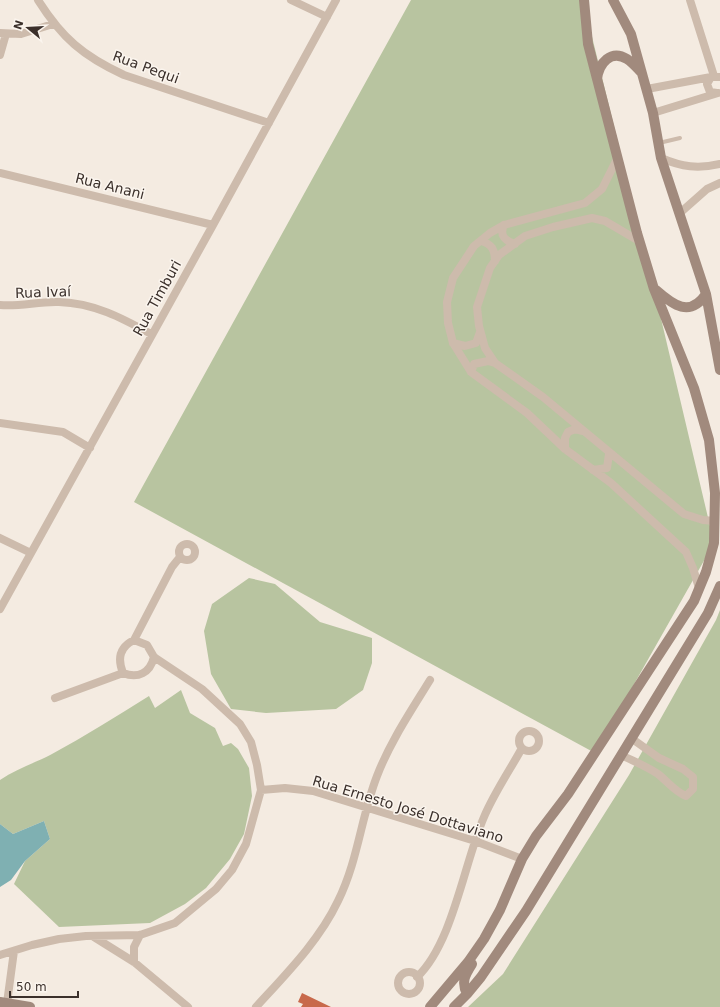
<svg xmlns="http://www.w3.org/2000/svg" width="720" height="1007" font-family="'DejaVu Sans',sans-serif">
<style>
.green{fill:#b8c4a0}
.water{fill:#7fb0b2}
.building{fill:#c8694b}
.lines{fill:none;stroke-linecap:round;stroke-linejoin:round}
.service{stroke:#cdbbac;stroke-width:4}
.minor{stroke:#cdbbac;stroke-width:8}
.secondary{stroke:#a18a7d;stroke-width:10}
.labels{text-anchor:middle;dominant-baseline:central;stroke-width:3;stroke-linejoin:round;paint-order:stroke}
.street-label{font-size:14px;fill:#3b302b;stroke:#fbf5ee}
</style>
<rect width="100%" height="100%" fill="#f4ebe1"/>
<path class="green" d="M411,0H583L654,289L714,543L595,753L134,502Z
M249,578L275,584L320,622L372,638V663L363,690L336,709L266,713L231,709L211,674L204,631L212,604Z
M720,610V1007H468L503,974L629,775L716,620Z
M181,690L190,713L215,728L223,746L231,743L238,749L249,768L252,796L244,834L230,859L206,888L185,904L150,923L59,927L14,884L25,861L50,839L44,821L13,834L0,824V780C16,769 35,763 52,754C85,736 117,716 149,696L155,708Z"/>
<path class="water" d="M44,821L50,839L25,861L11,880L0,887V824L13,834Z"/>
<path class="building" d="M302,993L331,1007H301L303,1004L298,1002Z"/>
<g class="lines">
<path class="service" d="M659,143L680,138"/>
<path class="minor" d="M38,0C62,38 83,56 124,75L269,123
M291,0L327,17
M690,0L714,76
M0,33L21,34L53,24
M0,55L6,34
M647,89L711,77
M717,93L710,92L707,84L711,77H720
M653,113L718,93
M661,158C682,167 698,169 720,164
M617,159L602,189L585,203L504,225L490,233L474,246L453,278L447,302L448,323L453,343L471,372L527,413L565,449L611,483L686,552L693,568L699,588
M0,173L213,225
M681,212L707,189L720,183
M504,225C499,235 505,241 515,244
M481,241C492,244 495,250 495,261
M639,241L605,221L592,218L553,227L525,236L499,255L490,268L477,307L479,326L485,348L495,363L543,397L684,514L703,520L715,521
M0,305C20,307 39,301 59,302C94,303 122,318 151,334
M453,343L465,346L476,343L480,332
M471,372L474,364L488,361L495,363
M0,423L63,432L90,448
M565,449V438L568,432L575,429L583,431
M593,470L607,468L609,454
M0,538L31,553
M179 552a8 8 0 1 1 16 0a8 8 0 1 1-16 0Z
M0,609L213,225L336,0
M154,657C150,673 138,679 123,673C117,658 120,647 134,640L172,567L180,557
M55,698L123,673
M519 741a10 10 0 1 1 20 0a10 10 0 1 1-20 0Z
M621,755C633,761 646,766 658,774C667,781 675,792 686,796L693,789V777L683,769L659,758L631,738
M261,790L285,788L313,791L475,841L522,859
M94,937L134,962L188,1007
M0,955L32,945L59,939L86,936L140,935L175,923L216,889L232,870L246,844L261,790L257,765L251,742L240,724L202,689L154,657L147,645L134,640
M134,962V947L140,935
M398 983a11 11 0 1 1 22 0a11 11 0 1 1-22 0Z
M417,977C453,943 464,863 484,817C494,793 510,770 522,748
M7,1003L14,951
M256,1007C286,974 319,941 338,901C358,861 361,817 377,776C390,742 411,711 430,680"/>
<path class="secondary" d="M613,0L631,34L653,113L661,158L706,294L720,370
M597,79C599,63 611,49 627,59C632,62 637,68 641,72
M656,290C673,305 690,318 706,294
M467,994C461,982 465,975 472,964
M0,1002L30,1007
M430,1007L468,962L484,939L500,910L522,859L536,836L568,794L694,601L706,572L714,543L715,493L709,440L694,388L654,289L637,233L588,44L584,0
M454,1007L467,994L481,977L526,911L708,613L720,586"/>
</g>
<g class="labels">
<g class="street-label">
<text transform="translate(146 67) rotate(20)">Rua Pequi</text>
<text transform="translate(110 186) rotate(14)">Rua Anani</text>
<text transform="translate(43 292) rotate(-2)">Rua Ivaí</text>
<text transform="translate(157 298) rotate(-61)">Rua Timburi</text>
<text transform="translate(408 809) rotate(17)">Rua Ernesto José Dottaviano</text>
</g>
</g>
<g transform="translate(28 28) rotate(288)" stroke="#fbf5ee" stroke-width="3" paint-order="stroke">
<path d="M0-3L7 15L0 10L-7 15Z" fill="#3b302b"/>
<text y="-6" font-size="11" font-weight="bold" text-anchor="middle" fill="#3b302b">N</text>
</g>
<path d="M10 991v6h68v-6" fill="none" stroke="#3b302b" stroke-width="2"/>
<text x="16" y="991" font-size="12" fill="#3b302b" stroke="#fbf5ee" stroke-width="3" paint-order="stroke">50 m</text>
</svg>
